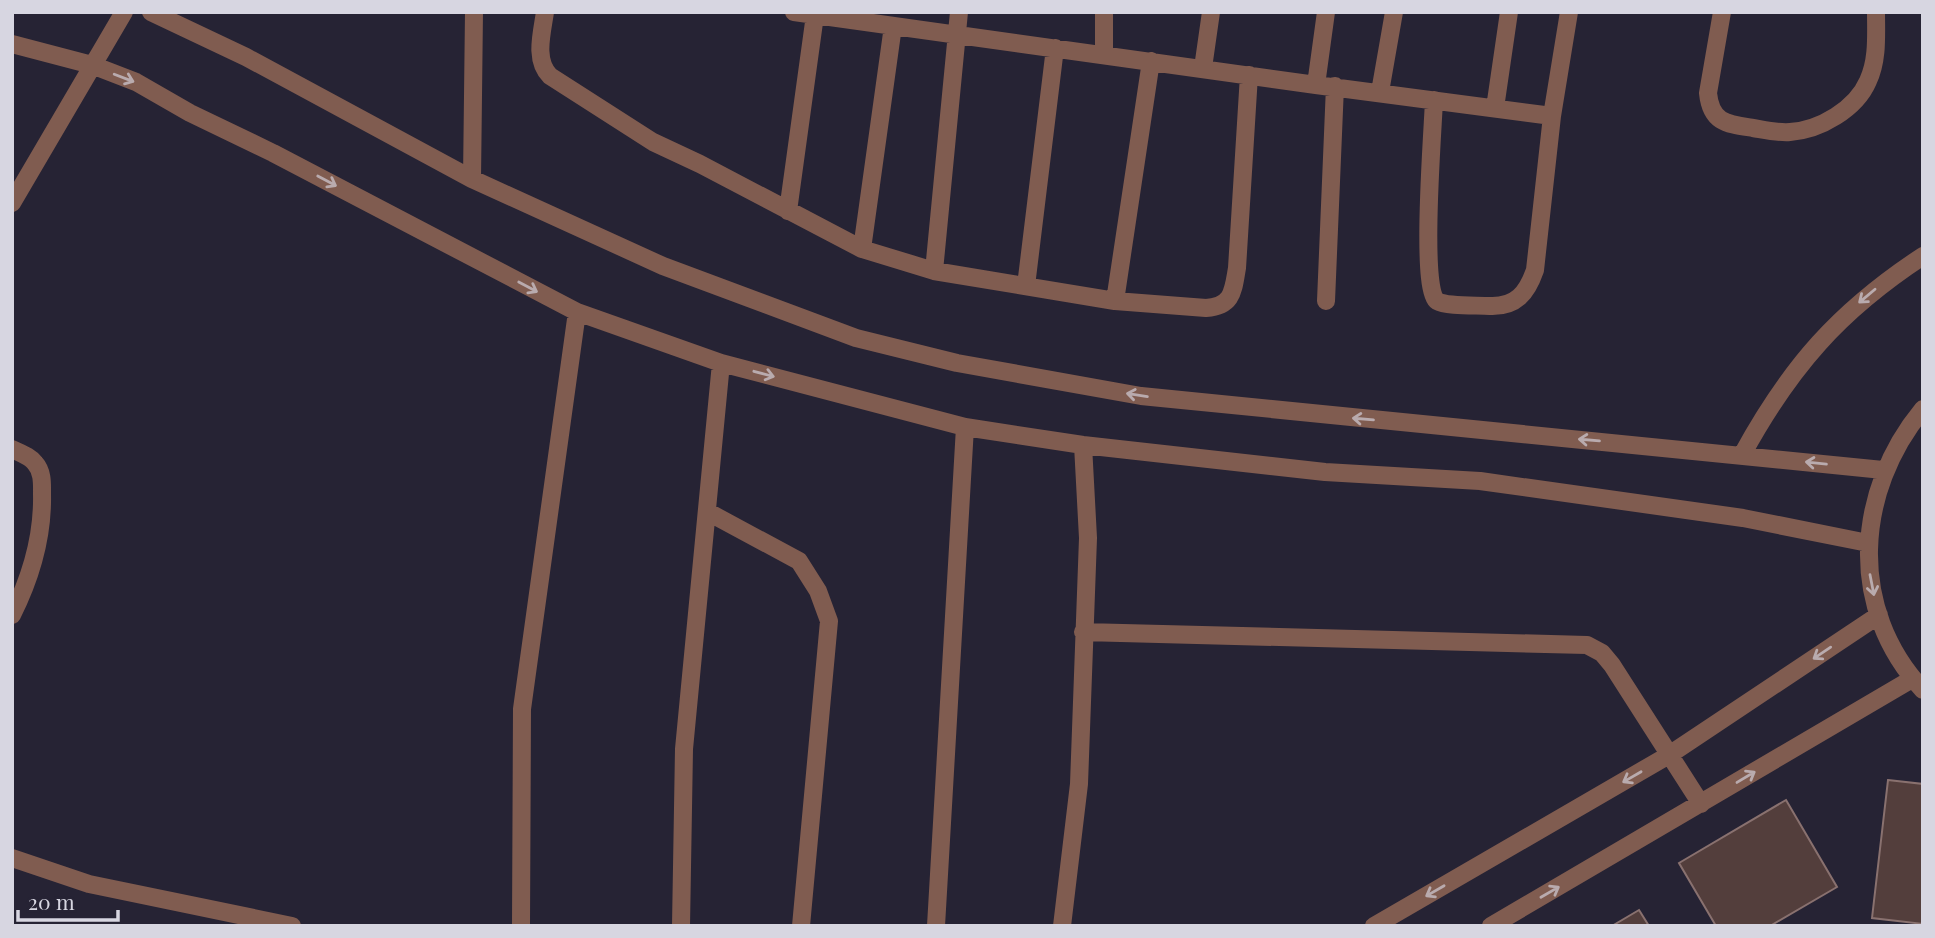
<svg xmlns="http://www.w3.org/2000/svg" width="1935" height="938" font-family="'Playfair Display',serif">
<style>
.building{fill:#533e3c;stroke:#89716f;stroke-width:2}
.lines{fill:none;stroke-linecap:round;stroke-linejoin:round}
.minor{stroke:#805c50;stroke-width:18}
.oneway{stroke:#b9abae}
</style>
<rect width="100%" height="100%" fill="#262334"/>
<path class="building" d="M1888,780L1923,784V924L1872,918Z
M1786,800L1837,887L1770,926H1716L1679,863Z
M1639,910L1649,926H1612Z"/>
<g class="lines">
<path class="minor" d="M151,12L246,57L472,179L663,266L856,338L957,363L1141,396L1883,470
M545,12C542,33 534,60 550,76L653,142L700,164L862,249L934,271L1115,301L1206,308C1233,306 1233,291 1237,268L1249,75
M794,12L1316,85L1552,116
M1722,12L1708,93C1711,123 1727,124 1753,128C1765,130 1778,133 1790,132C1820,130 1856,109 1868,81C1878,60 1876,35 1876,12
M12,44L92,65L136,82L190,113L273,153L577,312L721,363L965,427L1083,445L1325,472L1480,481L1743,518L1868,543
M1104,55V12
M1203,68L1211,12
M1316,85L1326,12
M1380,92L1394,12
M1434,100C1433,128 1420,290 1437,301C1447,307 1477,305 1490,306C1516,307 1527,293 1535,270L1552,116L1569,12
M1495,108L1509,12
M472,179L474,12
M12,203L124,12
M788,211L815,15
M862,249L893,26
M934,271L959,12
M1026,286L1055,48
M1115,301L1151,61
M1326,301L1335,86
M1923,409C1855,491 1847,609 1923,690
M12,449C20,453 30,456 35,463C43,472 42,484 42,494C43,537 31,577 12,615
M1742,455C1790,367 1839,311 1923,256
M708,512L799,561L818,591L829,621L801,926
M1083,632L1587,645L1602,653L1612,665L1701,804
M12,858L89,884L292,926
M521,926L522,709L577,312
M681,926L684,749L721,363
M936,926L965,427
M1062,926L1079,784L1088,538L1083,445
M1374,926L1669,755L1879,615
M1491,926L1912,679"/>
</g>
<defs><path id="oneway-shaft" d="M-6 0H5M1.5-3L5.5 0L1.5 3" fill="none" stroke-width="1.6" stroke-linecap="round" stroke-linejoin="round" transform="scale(1.75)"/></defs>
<g class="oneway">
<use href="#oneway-shaft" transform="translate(124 78) rotate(21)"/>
<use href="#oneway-shaft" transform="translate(327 181) rotate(28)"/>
<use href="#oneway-shaft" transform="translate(528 287) rotate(28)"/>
<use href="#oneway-shaft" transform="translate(1867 296) rotate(140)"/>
<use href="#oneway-shaft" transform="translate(764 374) rotate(15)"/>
<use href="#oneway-shaft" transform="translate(1137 395) rotate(-171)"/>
<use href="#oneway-shaft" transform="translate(1363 419) rotate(-175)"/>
<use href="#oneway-shaft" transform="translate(1589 440) rotate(-175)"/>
<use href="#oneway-shaft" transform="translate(1816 463) rotate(-174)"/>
<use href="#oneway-shaft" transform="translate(1872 585) rotate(79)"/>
<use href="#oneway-shaft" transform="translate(1822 653) rotate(146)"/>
<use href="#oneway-shaft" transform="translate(1632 777) rotate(150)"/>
<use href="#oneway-shaft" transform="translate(1746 777) rotate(-31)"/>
<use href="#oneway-shaft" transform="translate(1435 891) rotate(150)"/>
<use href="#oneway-shaft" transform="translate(1550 892) rotate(-30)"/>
</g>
<rect width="1935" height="938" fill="none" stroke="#d7d6e1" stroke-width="28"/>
<path d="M18 910v10h100v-10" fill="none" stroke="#d7d6e1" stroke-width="3.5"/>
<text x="28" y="910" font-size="21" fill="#d7d6e1" stroke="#262334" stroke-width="5" paint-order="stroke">20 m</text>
</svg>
